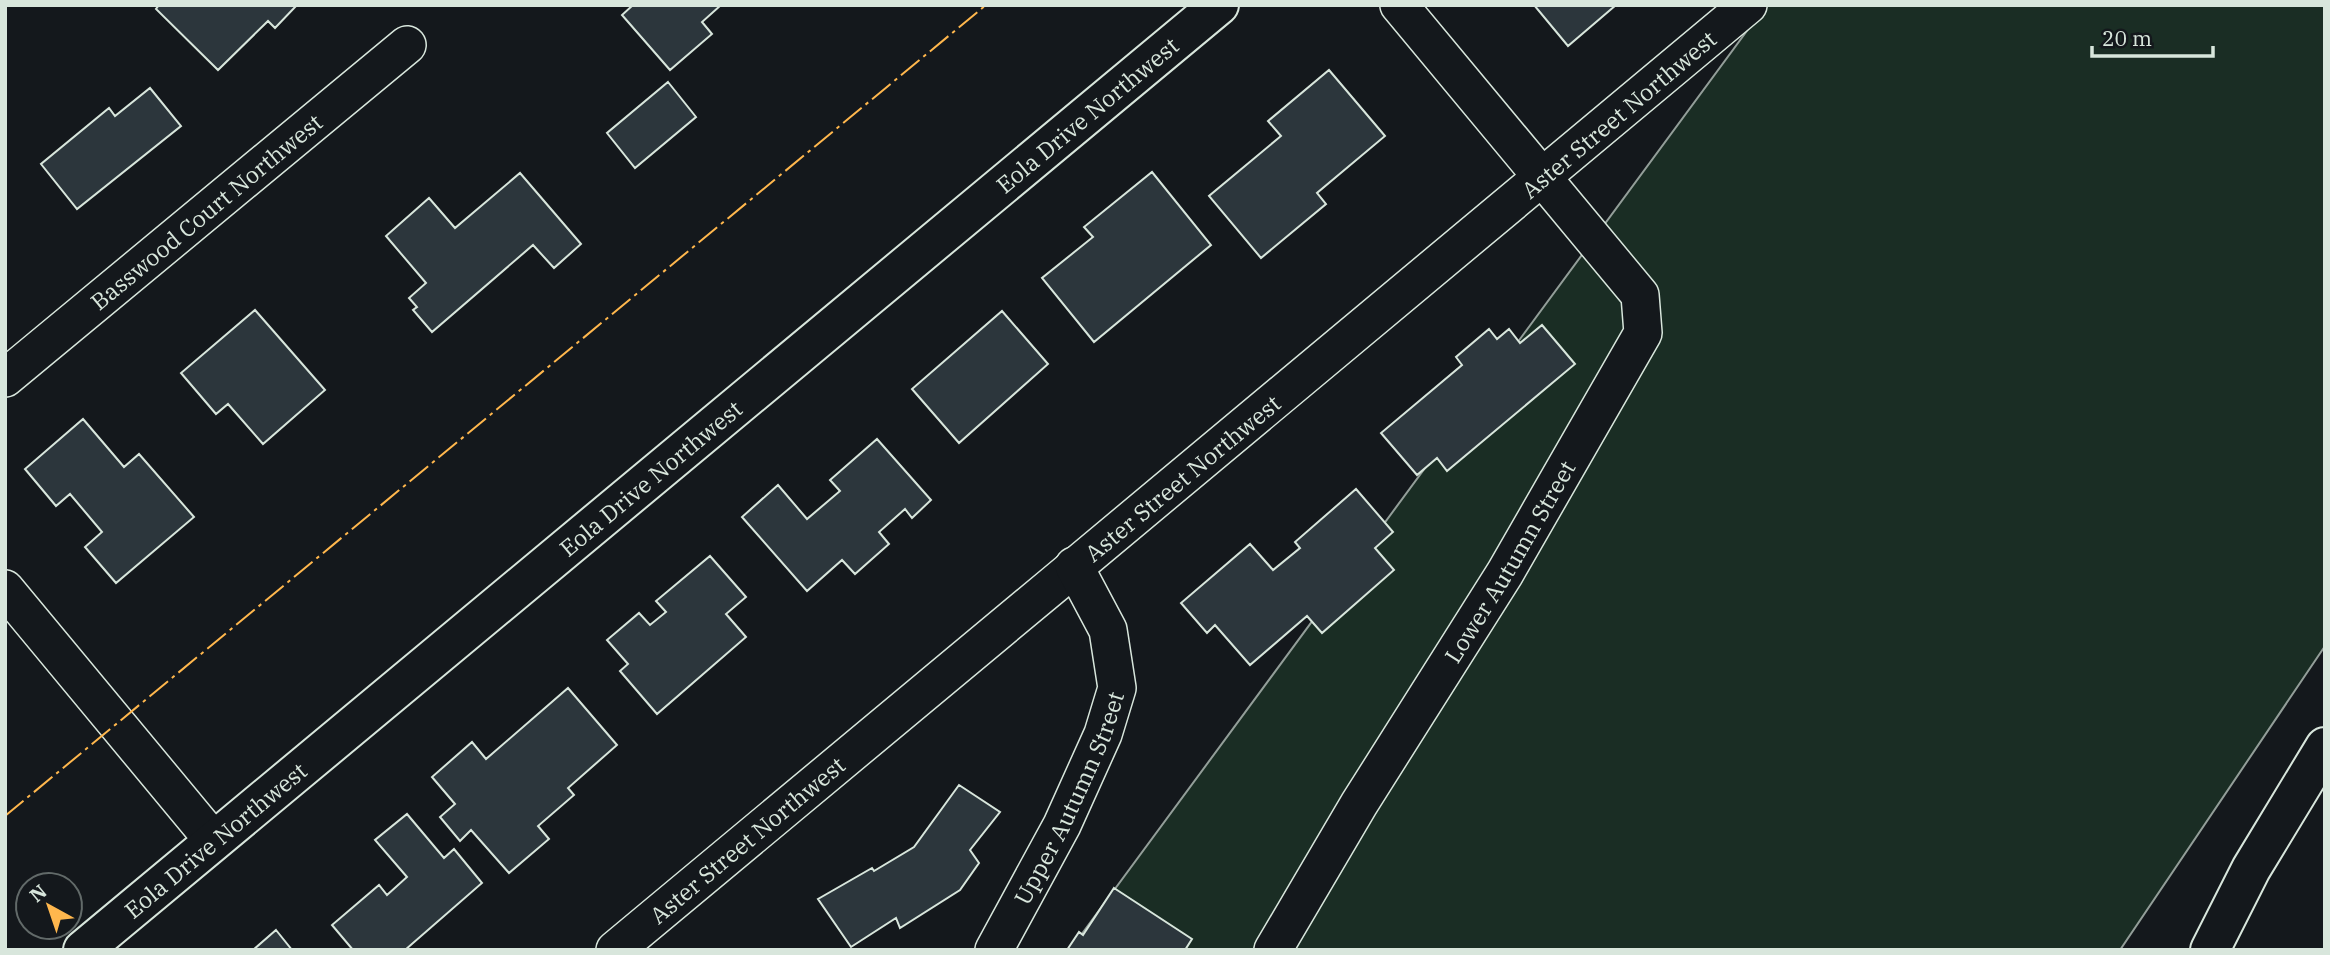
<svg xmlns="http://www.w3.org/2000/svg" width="2330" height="955" font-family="'IBM Plex Serif',serif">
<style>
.green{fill:#1a2d24;stroke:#939e99;stroke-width:2}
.building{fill:#2c363c;stroke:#d8e6dc;stroke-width:2}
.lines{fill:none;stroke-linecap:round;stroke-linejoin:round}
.street-casing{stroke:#d8e6dc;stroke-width:40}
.secondary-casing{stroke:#d8e6dc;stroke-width:42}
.street{stroke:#14181c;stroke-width:37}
.secondary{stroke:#14181c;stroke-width:38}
.power{stroke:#ffb74d;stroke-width:2;stroke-dasharray:24 5 3.5 5;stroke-linecap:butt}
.labels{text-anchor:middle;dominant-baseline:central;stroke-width:5;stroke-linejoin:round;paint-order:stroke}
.street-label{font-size:23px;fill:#d8e6dc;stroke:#14181c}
</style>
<rect width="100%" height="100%" fill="#14181c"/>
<path class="green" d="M1766,5H2325V646L2120,950H1070Z"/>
<path class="building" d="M159,5H297L275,28L268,21L218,70L156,9Z
M633,5H721L702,22L712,34L670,70L622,15Z
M1534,5H1616L1568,46Z
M1329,70L1385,136L1317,193L1326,204L1261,258L1209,196L1281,136L1268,121Z
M668,82L696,117L635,168L607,133Z
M150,88L181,126L77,209L41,164L109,108L115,116Z
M1152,172L1211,245L1094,342L1042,278L1093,237L1084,227Z
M520,173L581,244L554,268L533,245L432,332L413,310L417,307L409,298L426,283L386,236L429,198L455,228Z
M255,310L325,390L263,444L228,404L216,414L181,373Z
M1002,311L1048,364L959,443L912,389Z
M1542,325L1575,364L1447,471L1437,458L1417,475L1381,433L1462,365L1456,357L1489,329L1497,339L1509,329L1520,343Z
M83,419L124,467L139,454L194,517L116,583L85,547L102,532L70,494L56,506L25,469Z
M877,439L931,500L912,518L905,509L879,532L889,544L855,574L842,560L807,591L742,517L778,485L807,519L840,491L830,480Z
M1356,489L1393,532L1375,548L1394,570L1322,633L1307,616L1250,665L1215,625L1207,633L1181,603L1250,544L1273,570L1300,548L1295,542Z
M710,556L746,597L726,614L746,637L657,714L620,671L628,664L607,640L639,613L650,625L666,612L656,601Z
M568,688L617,745L568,788L574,795L538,826L549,839L509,873L471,830L460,841L440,817L455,804L432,777L472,742L486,759Z
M959,785L1000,812L970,850L979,863L960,890L900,928L896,918L851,947L818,899L872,868L874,871L914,847Z
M407,814L444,858L454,849L482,883L405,950H353L332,925L379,885L387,895L407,877L375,840Z
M1114,888L1192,939L1185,950H1067L1079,932L1083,935Z
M276,930L292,950H253Z"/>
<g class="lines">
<defs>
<g id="street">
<path id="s1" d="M5,378L407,45"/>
<path d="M5,589L214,841"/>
<path id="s2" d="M615,950C992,634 1372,323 1748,5"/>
<path id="s3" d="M994,950L1062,825L1103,734L1117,688L1108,630L1074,566"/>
<path id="s4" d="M1273,950L1359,804L1505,573L1643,333L1640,295L1399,5"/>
</g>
<g id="secondary">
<path id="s5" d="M83,950L1219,5"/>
<path d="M2210,950L2251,869L2325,747"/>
</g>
</defs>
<use href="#street" class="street-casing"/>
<use href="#secondary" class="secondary-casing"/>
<use href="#street" class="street"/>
<use href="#secondary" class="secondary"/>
<path class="power" d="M5,816L986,5"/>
</g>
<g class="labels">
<g class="street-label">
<text stroke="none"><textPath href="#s5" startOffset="1306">Eola Drive Northwest</textPath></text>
<text stroke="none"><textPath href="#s2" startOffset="1306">Aster Street Northwest</textPath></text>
<text stroke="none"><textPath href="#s1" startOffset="261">Basswood Court Northwest</textPath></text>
<text stroke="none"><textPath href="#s2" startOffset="738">Aster Street Northwest</textPath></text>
<text stroke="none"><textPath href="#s5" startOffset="738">Eola Drive Northwest</textPath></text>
<text stroke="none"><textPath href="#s4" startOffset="455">Lower Autumn Street</textPath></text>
<text stroke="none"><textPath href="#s3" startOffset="170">Upper Autumn Street</textPath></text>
<text stroke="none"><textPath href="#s5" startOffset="172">Eola Drive Northwest</textPath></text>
<text stroke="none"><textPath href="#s2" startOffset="172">Aster Street Northwest</textPath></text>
</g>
</g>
<rect width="2330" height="955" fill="none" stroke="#d8e6dc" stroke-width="14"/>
<g transform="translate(49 906) rotate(320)"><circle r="33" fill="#14181c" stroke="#626a69" stroke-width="2"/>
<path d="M0-5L12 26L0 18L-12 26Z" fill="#ffb74d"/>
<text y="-10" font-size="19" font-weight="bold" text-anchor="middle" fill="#d8e6dc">N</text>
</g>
<path d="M2092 46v10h121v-10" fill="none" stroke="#d8e6dc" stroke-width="3.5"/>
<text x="2102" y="46" font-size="21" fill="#d8e6dc" stroke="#14181c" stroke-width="5" paint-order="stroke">20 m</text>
</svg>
